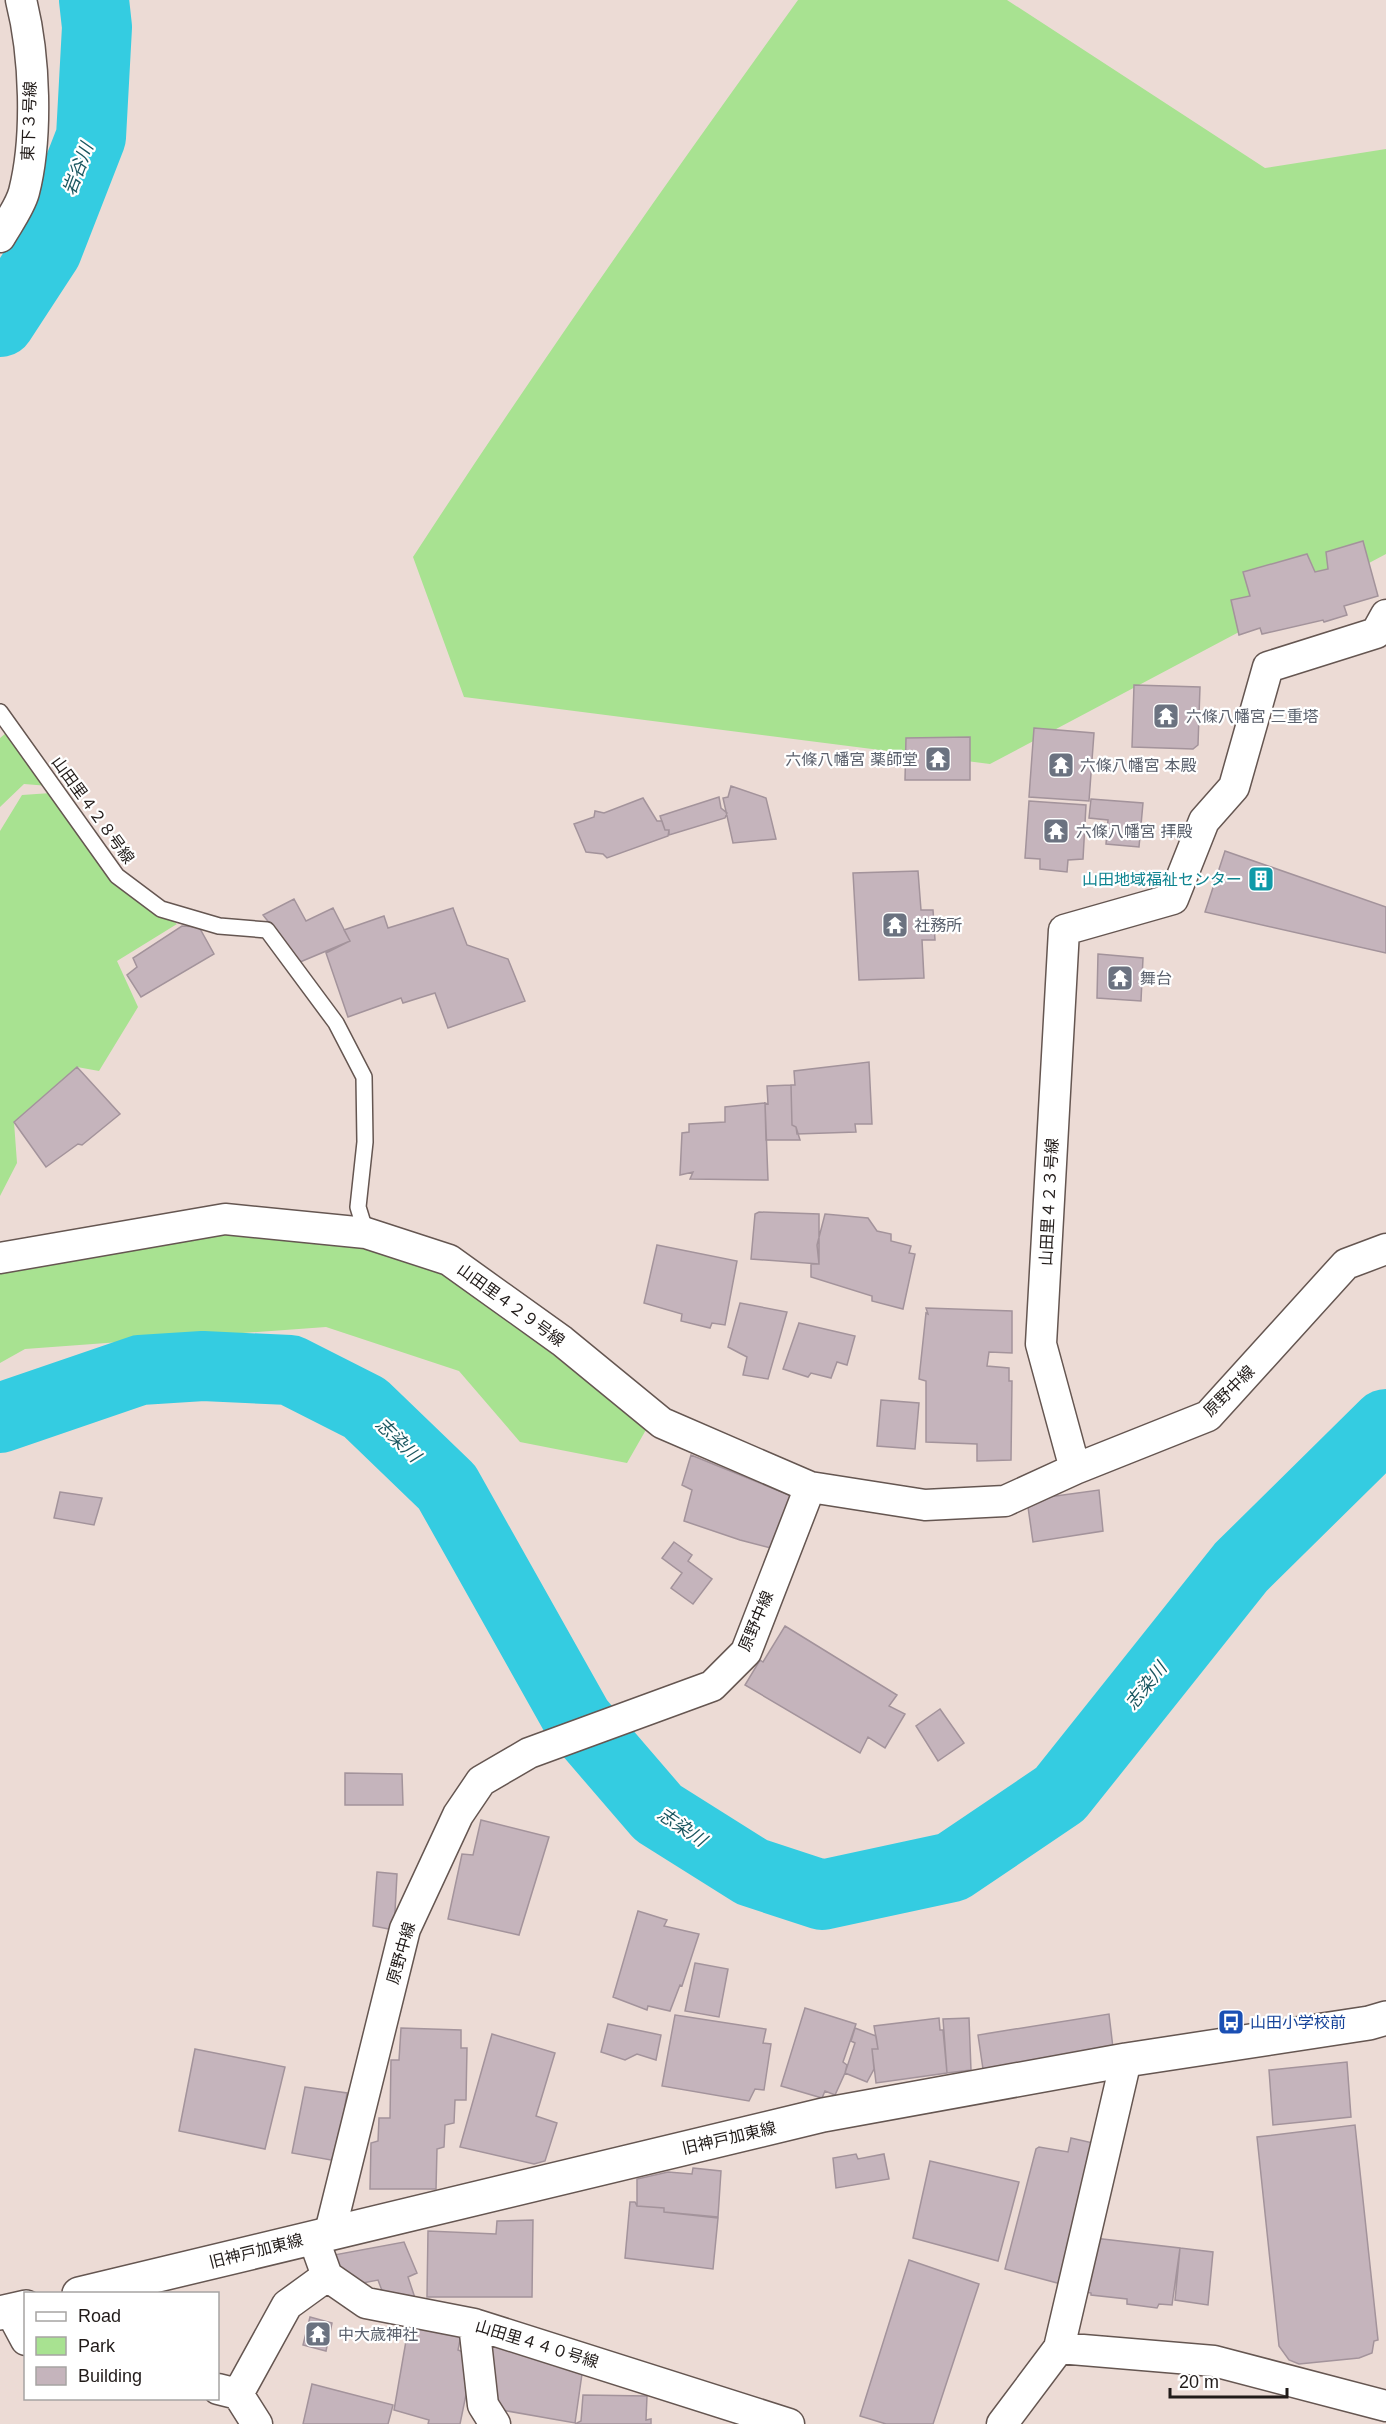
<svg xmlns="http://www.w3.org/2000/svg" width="1386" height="2424" font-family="Arial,'Noto Sans JP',sans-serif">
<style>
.green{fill:#a8e291}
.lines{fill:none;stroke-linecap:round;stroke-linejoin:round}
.river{stroke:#34cce1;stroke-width:70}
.building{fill:#c5b4bc;stroke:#a3939b;stroke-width:1.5}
.lane-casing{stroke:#655651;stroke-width:18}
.street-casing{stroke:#655651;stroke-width:33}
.secondary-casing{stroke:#655651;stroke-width:36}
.lane{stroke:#fff;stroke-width:15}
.street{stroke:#fff;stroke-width:30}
.secondary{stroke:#fff;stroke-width:33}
.labels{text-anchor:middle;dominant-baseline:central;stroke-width:4.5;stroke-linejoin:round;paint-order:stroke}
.street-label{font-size:16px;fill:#211b19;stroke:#fff}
.worship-label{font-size:16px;fill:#5b616d;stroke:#fff;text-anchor:start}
.culture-label{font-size:16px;fill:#0d838f;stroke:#fff;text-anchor:end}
.transit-label{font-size:16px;fill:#164399;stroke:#fff;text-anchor:start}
.water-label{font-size:18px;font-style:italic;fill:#1b5760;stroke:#fff}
</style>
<rect width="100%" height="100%" fill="#ecdbd5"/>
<path class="green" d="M798,0H1007L1265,168L1386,149V554L990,764L464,697L413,557C536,368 666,183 798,0Z
M6,733L49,786L24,784L0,807V738Z
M51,793L117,887L177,924L117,961L138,1007L99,1071L77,1067L14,1122L17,1163L0,1196V831L22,795Z
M222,1232L366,1233L446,1271L647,1428L627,1463L520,1442L459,1371L326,1327L25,1349L0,1363V1260Z"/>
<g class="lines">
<path class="river" d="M0,322L47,250L91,137L97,27L94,0
M0,1418L140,1370L203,1366L290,1370L365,1408L447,1487L578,1720L658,1813L752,1872L822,1895L952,1867L1060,1794L1241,1567L1386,1424"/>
</g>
<path class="building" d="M1363,541L1378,596L1344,606L1347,615L1324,622L1323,620L1262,634L1260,628L1239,635L1231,600L1250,596L1243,572L1307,554L1315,572L1328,569L1326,552Z
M1134,685L1200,687L1198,745L1193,749L1132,747Z
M1034,728L1094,733L1089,801L1029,797Z
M970,737V780H905L906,738Z
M731,786L766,798L776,839L733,843L723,798L728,797Z
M719,797L721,808L727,813L725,818L669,835V830H665L660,816Z
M643,798L657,821H662L665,830H669L668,836L607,858L603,854L586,852L574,824L594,817L595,811L604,813Z
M1091,799L1143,803L1139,847L1106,844L1108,820L1089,818Z
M1029,801L1086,805L1083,859L1068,860L1067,872L1040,869V859L1025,858Z
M1225,851L1386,907V953L1205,912Z
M918,871L921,910H933L935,940H922L924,978L859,980L853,873Z
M294,899L306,921L333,908L350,941L300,962L263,915Z
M453,908L467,945L508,959L525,1001L448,1028L435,993L403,1003L401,998L348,1017L326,953L350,941L344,930L384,916L388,928Z
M182,926L199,927L214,954L141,997L127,975L137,967L133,958Z
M1098,954L1143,958L1141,1001L1097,998Z
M869,1062L872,1124H855L856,1132L797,1134L796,1127L792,1125L791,1085H795L794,1071Z
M77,1067L120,1114L82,1145L78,1144L46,1167L14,1122Z
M791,1085L792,1125L796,1127L800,1140H766L765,1103L768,1104L767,1086Z
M765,1103L768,1180L690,1179L693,1172L680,1175L682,1133L689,1132V1124L725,1122V1107Z
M759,1212L819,1214V1264L751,1259L755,1214Z
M825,1214L868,1218L877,1231L891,1234V1241L911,1246L909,1253L915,1254L903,1309L872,1301V1296L811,1277V1264H819L817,1245Z
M657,1245L737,1261L725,1325L712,1323L710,1328L681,1321L682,1314L644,1303Z
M740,1303L787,1312L768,1379L743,1375L747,1357L728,1347Z
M926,1308L1012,1311V1353L989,1352L987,1366L1009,1368V1381H1012L1011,1460L977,1461V1444L926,1442V1381L919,1379L926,1313L928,1314Z
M799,1323L855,1336L847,1365L837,1362L831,1378L811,1373L808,1377L783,1369Z
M881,1400L919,1403L915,1449L877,1446Z
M691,1455L799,1499L775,1549L740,1540L684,1521L692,1490L682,1485Z
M1099,1490L1103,1531L1033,1542L1027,1500Z
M60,1492L102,1498L94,1525L54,1518Z
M674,1542L692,1555L688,1561L712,1579L693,1604L671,1588L682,1573L662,1558Z
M785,1626L897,1695L889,1706L905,1714L885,1748L868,1737L860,1753L745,1685L760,1660L763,1662Z
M940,1709L964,1743L938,1761L916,1726Z
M345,1773L402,1774L403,1805H345Z
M481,1820L549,1837L519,1935L448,1919L462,1854L473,1855Z
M377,1872L397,1874L394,1930L373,1926Z
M638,1911L667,1920L664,1926L699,1934L682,1986L680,1985L670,2011L648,2006L647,2010L613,1997Z
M695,1963L728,1969L719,2017L685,2011Z
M805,2008L856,2024L843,2062L847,2065L845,2073L835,2095L825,2091L822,2098L781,2086Z
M1109,2014L1113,2048L983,2069L978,2035Z
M675,2015L766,2029L763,2043L771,2044L764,2090L755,2089L749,2101L662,2086Z
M939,2018L940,2030H943L947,2073L876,2083L872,2049H878L874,2026Z
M969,2018L971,2070L947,2073L943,2019Z
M608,2024L661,2035L656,2060L637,2054L625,2060L601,2052Z
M401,2028L461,2030V2048H467L466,2100H455L454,2123L445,2125L444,2147L437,2149L436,2189H370L371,2143L378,2141L379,2118H390L391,2060H399Z
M855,2028L876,2036L878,2049H872L874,2069L867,2082L845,2073L855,2043L851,2041Z
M492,2034L555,2053L536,2116L557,2123L545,2161L534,2164L460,2147Z
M195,2049L285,2067L265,2149L179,2131Z
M1347,2062L1351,2117L1273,2125L1269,2070Z
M305,2087L347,2093L337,2153L331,2160L292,2153Z
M1355,2125L1378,2340L1374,2341L1372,2353L1359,2358L1299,2364L1289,2360L1279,2346L1257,2137Z
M1071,2138L1093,2143L1061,2284L1005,2269L1036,2149L1039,2147L1068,2152Z
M856,2154L858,2159L884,2154L889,2179L836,2188L833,2158Z
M930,2161L1019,2182L998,2261L913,2238Z
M693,2168L721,2171L718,2217L664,2212V2208L637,2206V2179L668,2172L692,2174Z
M630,2202H635L637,2206L664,2208V2212L718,2218L713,2269L625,2258Z
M533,2220L532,2297H427L428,2231L496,2234L497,2221Z
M1094,2238L1180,2248L1172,2305L1159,2304L1157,2308L1127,2304V2299L1091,2295V2293L1086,2292Z
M404,2242L417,2273L408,2277L415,2298L387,2304L378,2280L352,2285L339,2276L334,2255Z
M1180,2248L1213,2252L1208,2305L1175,2300Z
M909,2260L979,2284L933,2424H886L860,2416Z
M310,2317L332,2323L326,2351L303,2345Z
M410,2318L462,2330L458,2350L474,2356L460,2424H428L429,2420L394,2410Z
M488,2345L584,2360L575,2423L496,2409Z
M312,2384L393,2405L388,2424H303Z
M583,2395L647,2396L646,2420L651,2419V2424H575L581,2421Z"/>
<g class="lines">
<defs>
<path id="lane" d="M0,712L117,876L161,909L219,926L267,930L336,1023L364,1077L365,1142L358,1207L366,1233"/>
<path id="street" d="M0,237C8,223 20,207 24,192C38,137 35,55 21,0
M0,1258L225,1219L366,1233L449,1260L562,1341L662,1423L810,1487
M1075,1469L1041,1344L1064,930L1173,899L1204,821L1234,787L1268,667L1376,633L1386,615
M330,2232L405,1929L458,1815L481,1781L529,1753L712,1686L746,1652L810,1487L925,1505L1005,1501L1075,1469L1208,1416L1346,1264L1386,1249
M313,2237L327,2276L366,2303L474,2324L789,2424
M10,2310L26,2340
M474,2324L483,2405L495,2424
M1059,2348L1214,2361L1386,2406
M218,2389L238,2394L287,2305L327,2276
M238,2394L257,2424
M1002,2424L1059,2348L1126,2060"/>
<path id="secondary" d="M79,2294L823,2115L1126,2060L1369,2023L1386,2018
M0,2313L26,2307"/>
</defs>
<use href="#lane" class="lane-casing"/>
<use href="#street" class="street-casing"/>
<use href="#secondary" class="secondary-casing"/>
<use href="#lane" class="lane"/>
<use href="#street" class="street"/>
<use href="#secondary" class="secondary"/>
</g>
<defs>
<symbol id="temple-square" viewBox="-11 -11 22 22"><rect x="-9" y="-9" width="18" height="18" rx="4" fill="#6b7280" stroke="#fff"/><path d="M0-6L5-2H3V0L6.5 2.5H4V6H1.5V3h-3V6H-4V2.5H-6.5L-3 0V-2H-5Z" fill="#fff"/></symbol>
<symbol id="building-square" viewBox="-11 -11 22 22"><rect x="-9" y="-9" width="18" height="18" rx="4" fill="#0f9aa8" stroke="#fff"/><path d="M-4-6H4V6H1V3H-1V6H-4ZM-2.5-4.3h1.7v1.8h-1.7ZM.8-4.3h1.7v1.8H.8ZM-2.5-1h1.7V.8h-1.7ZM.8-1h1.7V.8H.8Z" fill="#fff"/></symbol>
<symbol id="bus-square" viewBox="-11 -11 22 22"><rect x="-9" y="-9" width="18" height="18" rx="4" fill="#1a4fb4" stroke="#fff"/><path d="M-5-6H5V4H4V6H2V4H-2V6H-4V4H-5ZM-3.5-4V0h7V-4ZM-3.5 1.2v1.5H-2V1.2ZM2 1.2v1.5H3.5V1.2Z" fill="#fff"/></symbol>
</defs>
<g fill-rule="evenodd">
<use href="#temple-square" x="1151" y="701" width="30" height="30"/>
<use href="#temple-square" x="923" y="744" width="30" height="30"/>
<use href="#temple-square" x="1046" y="750" width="30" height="30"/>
<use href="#temple-square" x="1041" y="816" width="30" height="30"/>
<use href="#building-square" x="1246" y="864" width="30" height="30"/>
<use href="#temple-square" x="880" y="910" width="30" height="30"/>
<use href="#temple-square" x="1105" y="963" width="30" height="30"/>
<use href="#bus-square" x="1216" y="2007" width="30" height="30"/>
<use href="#temple-square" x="303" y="2319" width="30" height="30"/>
</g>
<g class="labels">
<g class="street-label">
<text transform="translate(29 121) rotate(-88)">東下３号線</text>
<text transform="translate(93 810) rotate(54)">山田里４２８号線</text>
<text transform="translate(1049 1202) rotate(-87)">山田里４２３号線</text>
<text transform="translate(511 1305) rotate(36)">山田里４２９号線</text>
<text transform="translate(1229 1391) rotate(-45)">原野中線</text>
<text transform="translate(756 1621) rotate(-67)">原野中線</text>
<text transform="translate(401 1953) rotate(-74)">原野中線</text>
<text transform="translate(729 2138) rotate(-13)">旧神戸加東線</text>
<text transform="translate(256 2251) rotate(-14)">旧神戸加東線</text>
<text transform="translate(537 2344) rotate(17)">山田里４４０号線</text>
</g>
<g class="worship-label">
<text x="1186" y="716">六條八幡宮 三重塔</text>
<text x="918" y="759" text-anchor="end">六條八幡宮 薬師堂</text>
<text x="1080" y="765">六條八幡宮 本殿</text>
<text x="1076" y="831">六條八幡宮 拝殿</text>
<text x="914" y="925">社務所</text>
<text x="1140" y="978">舞台</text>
<text x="338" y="2334">中大歳神社</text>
</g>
<g class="culture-label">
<text x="1242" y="879">山田地域福祉センター</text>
</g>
<g class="transit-label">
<text x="1250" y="2022">山田小学校前</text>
</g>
<g class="water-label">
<text transform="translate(78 169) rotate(-69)">岩谷川</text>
<text transform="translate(398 1440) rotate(44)">志染川</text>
<text transform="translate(1146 1686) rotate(-51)">志染川</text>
<text transform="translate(682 1827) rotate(34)">志染川</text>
</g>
</g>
<rect x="24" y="2292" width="195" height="108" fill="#ffffff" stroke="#a6a4a3" stroke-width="1.5"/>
<rect x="36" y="2312" width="30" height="9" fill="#ffffff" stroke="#a6a4a3" stroke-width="1.5"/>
<text x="78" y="2322" font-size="18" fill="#211b19">Road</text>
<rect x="36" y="2337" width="30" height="18" fill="#a8e291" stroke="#a6a4a3" stroke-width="1.5"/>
<text x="78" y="2352" font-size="18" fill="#211b19">Park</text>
<rect x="36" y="2367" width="30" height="18" fill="#c5b4bc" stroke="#a6a4a3" stroke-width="1.5"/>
<text x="78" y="2382" font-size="18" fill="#211b19">Building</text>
<path d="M1170 2388v9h117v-9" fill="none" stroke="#211b19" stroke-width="3"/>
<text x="1179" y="2388" font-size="18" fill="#211b19" stroke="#ffffff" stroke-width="4.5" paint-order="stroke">20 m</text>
</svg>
